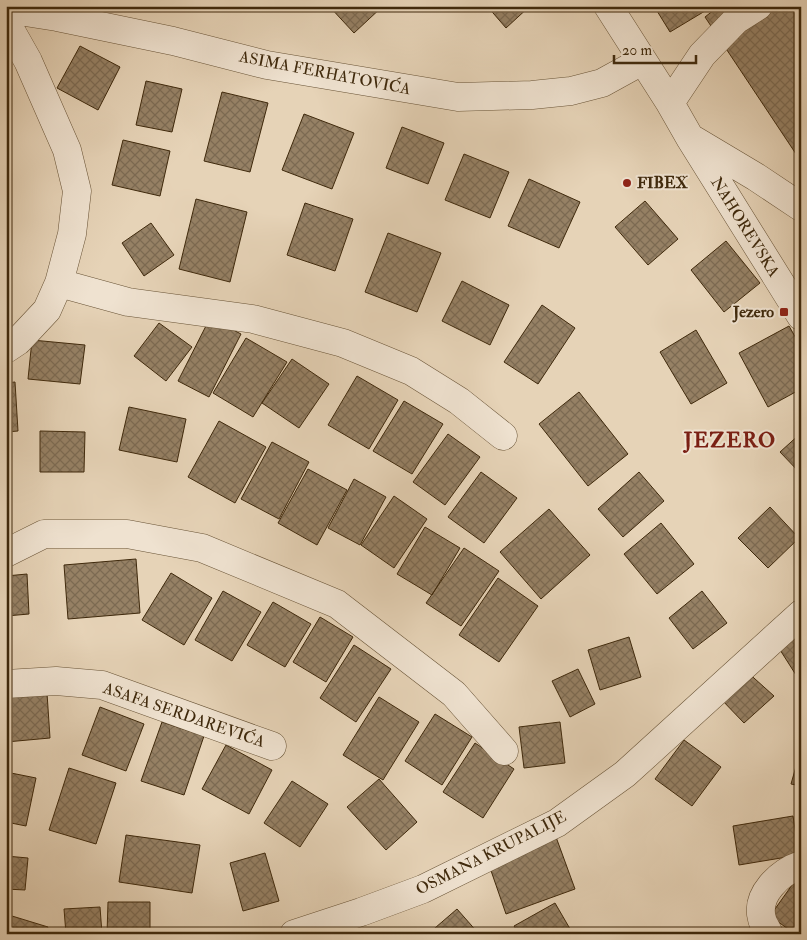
<svg xmlns="http://www.w3.org/2000/svg" width="807" height="940" font-family="'IM FELL Double Pica',serif">
<style>
.building{fill:url(#building-cross-hatch);stroke:#3f290c}
.lines{fill:none;stroke-linecap:round;stroke-linejoin:round}
.minor-casing{stroke:#695437;stroke-width:29}
.minor{stroke:#efe2d0;stroke-width:28}
.poi-dot{fill:#8f2418;stroke:#efe2d0;stroke-width:2}
.labels{text-anchor:middle;dominant-baseline:central;stroke-width:4;stroke-linejoin:round;paint-order:stroke}
.street-label{font-size:16px;fill:#3f290c;stroke:#efe2d0}
.poi-label{font-size:16px;font-weight:bold;fill:#3f290c;stroke:#efe2d0;text-anchor:start}
.district-label{font-size:21px;font-weight:bold;letter-spacing:1px;fill:#7a1f14;stroke:#efe2d0}
</style>
<defs>
<pattern id="building-cross-hatch" width="8" height="8" patternUnits="userSpaceOnUse" patternTransform="scale(1.25)"><rect width="8" height="8" fill="#968165"/><path d="M0 0l8 8M0 8l8-8" fill="none" stroke="#7c6a52"/></pattern>
</defs>
<rect width="100%" height="100%" fill="#e6d3b7"/>
<filter id="stains"><feTurbulence type="fractalNoise" baseFrequency=".004" numOctaves="4"/><feColorMatrix values="0 0 0 0 .2 0 0 0 0 .09 0 0 0 0 .02 0 0 0 .5 -.17"/></filter>
<radialGradient id="worn" r=".72"><stop offset=".6" stop-color="#630" stop-opacity="0"/><stop offset="1" stop-color="#630" stop-opacity=".3"/></radialGradient>
<path class="building" d="M329,6H383L354,33Z
M487,6H530L506,28Z
M654,6H709L710,8L670,32Z
M719,6H801L800,160L705,17Z
M80,46L120,67L98,110L57,88Z
M146,81L182,89L172,132L136,125Z
M6,86H10L6,108Z
M222,92L268,103L250,172L204,161Z
M304,114L354,133L332,189L282,170Z
M402,127L444,143L428,184L386,168Z
M123,140L170,151L160,196L112,185Z
M464,154L509,172L490,218L445,200Z
M529,179L580,202L559,248L508,226Z
M196,199L247,212L230,282L179,269Z
M645,201L678,239L648,265L615,227Z
M305,203L353,219L335,271L287,255Z
M151,223L174,255L144,276L122,243Z
M388,233L441,253L417,312L365,292Z
M726,241L760,283L724,312L691,270Z
M462,281L509,305L490,345L442,321Z
M542,305L575,328L538,384L504,362Z
M210,318L241,334L209,397L178,381Z
M159,323L192,347L166,381L134,356Z
M789,326L801,347V389L768,407L739,353Z
M696,330L727,383L691,404L660,352Z
M246,338L287,362L253,417L213,393Z
M32,340L85,345L80,384L28,379Z
M292,359L329,384L299,428L262,403Z
M357,376L398,400L369,449L328,425Z
M15,382L18,431L6,432V383Z
M579,392L628,454L588,486L539,424Z
M404,401L443,424L412,474L373,451Z
M129,407L186,419L177,462L119,450Z
M219,421L266,447L235,503L188,477Z
M40,431L85,432L84,472H40Z
M801,433V474L780,452Z
M448,434L480,457L445,505L413,482Z
M272,442L309,462L279,519L241,499Z
M308,469L347,490L317,545L278,523Z
M481,472L517,498L484,543L448,517Z
M639,472L664,501L623,537L598,509Z
M354,479L386,497L360,545L328,528Z
M394,496L427,519L394,568L361,545Z
M770,507L799,538L768,568L738,538Z
M549,509L590,555L541,599L500,552Z
M661,523L694,564L657,594L624,554Z
M425,527L460,548L432,595L397,574Z
M464,548L499,571L461,626L426,603Z
M136,559L140,613L68,619L64,565Z
M171,573L212,598L184,645L142,620Z
M27,574L29,614L6,616V576Z
M498,578L538,606L499,662L459,635Z
M223,591L261,612L232,661L195,640Z
M702,591L727,623L693,649L669,618Z
M273,602L311,624L285,667L247,645Z
M320,617L353,637L326,682L293,662Z
M801,626V672L796,675L775,642Z
M629,637L641,677L600,690L588,650Z
M354,645L391,669L356,722L320,698Z
M578,669L595,704L570,717L552,681Z
M745,670L774,696L744,723L720,698Z
M47,693L50,738L6,742V697Z
M379,697L419,722L383,780L343,755Z
M100,707L144,724L126,771L82,755Z
M435,714L472,737L442,785L405,761Z
M162,722L204,736L184,795L141,781Z
M560,722L565,763L524,768L519,727Z
M684,740L721,767L692,806L655,779Z
M475,743L514,769L483,818L443,792Z
M226,745L272,770L249,814L202,789Z
M801,749V786L791,784Z
M69,768L116,783L96,844L49,830Z
M6,772L36,778L26,826L6,822Z
M379,779L417,822L386,850L347,807Z
M292,781L328,804L300,847L264,823Z
M793,816L799,855L739,865L733,826Z
M126,835L200,845L192,893L119,882Z
M556,837L575,889L506,914L488,862Z
M265,853L279,901L243,911L230,863Z
M6,856L28,858L25,890L6,889Z
M797,878L801,881V934H795L770,916Z
M108,902H150V934H107Z
M555,903L573,934H519L514,926Z
M100,907L102,934H66L64,909Z
M457,909L479,934H428Z
M12,916L48,927L45,934H6Z"/>
<g class="lines">
<defs>
<path id="minor" d="M608,6L670,103L690,138L801,316
M6,9L57,17L173,41L267,65L458,97L532,95L571,91L602,83L642,61
M6,22L28,61L67,150L77,191L72,234L59,283
M670,103L702,55L736,20L758,6
M694,140L756,177L801,207
M6,349L18,341L47,310L59,283L128,302L253,319L343,343L411,371L459,401L503,436
M6,553L44,534H127L202,548L337,604L454,694L504,751
M6,684L56,681L102,685L272,746
M294,934L361,912L423,889L557,823L625,774L801,614
M769,934C767,929 763,924 762,919C755,895 780,872 801,865"/>
</defs>
<use href="#minor" class="minor-casing"/>
<use href="#minor" class="minor"/>
</g>
<g class="poi-dot">
<circle cx="627" cy="183" r="5"/>
<rect x="779" y="307" width="10" height="10" rx="2.5"/>
</g>
<g class="labels">
<g class="street-label">
<text transform="translate(325 73) rotate(11)">ASIMA FERHATOVIĆA</text>
<text transform="translate(745 227) rotate(58)">NAHOREVSKA</text>
<text transform="translate(184 715) rotate(19)">ASAFA SERDAREVIĆA</text>
<text transform="translate(491 853) rotate(-27)">OSMANA KRUPALIJE</text>
</g>
<g class="poi-label">
<text x="637" y="183">FIBEX</text>
<text x="774" y="312" text-anchor="end">Jezero</text>
</g>
<g class="district-label">
<text x="730" y="440">JEZERO</text>
</g>
</g>
<rect width="807" height="940" fill="none" stroke="#e6d3b7" stroke-width="25"/>
<rect x="8" y="8" width="792" height="925" fill="none" stroke="#3f290c" stroke-width="2.5"/>
<rect x="12" y="12" width="782" height="915" fill="none" stroke="#3f290c"/>
<path d="M614 55v8h82v-8" fill="none" stroke="#3f290c" stroke-width="2.5"/>
<text x="622" y="55" font-size="15" fill="#3f290c" stroke="#efe2d0" stroke-width="4" paint-order="stroke">20 m</text>
<rect width="100%" height="100%" filter="url(#stains)"/>
<rect width="100%" height="100%" fill="url(#worn)"/>
</svg>
